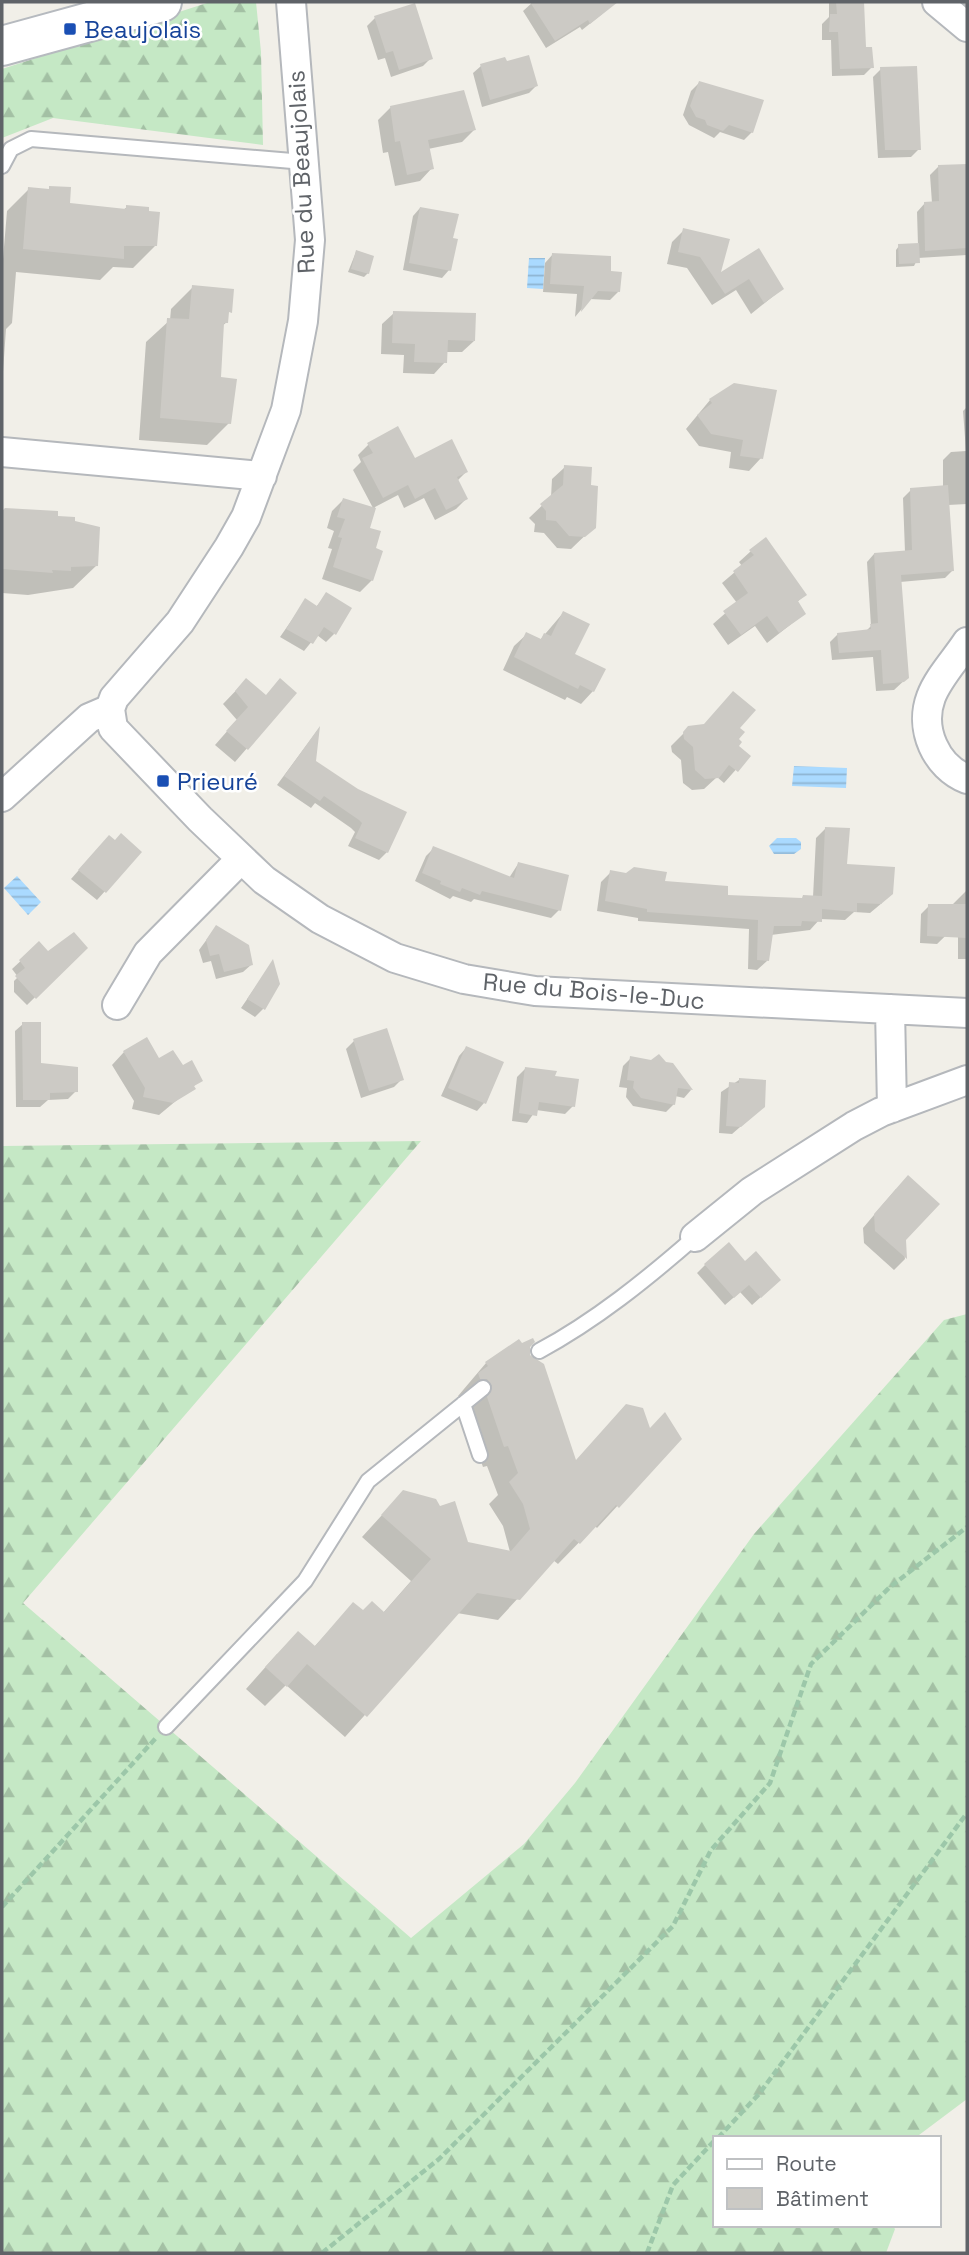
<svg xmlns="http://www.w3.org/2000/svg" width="969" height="2255" font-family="'Space Grotesk',sans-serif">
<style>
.forest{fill:url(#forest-firs)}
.water{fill:url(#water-rules)}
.shadow{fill:#0003}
.building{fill:#cccac5}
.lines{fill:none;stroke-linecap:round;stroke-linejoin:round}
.lane-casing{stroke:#b5b8bc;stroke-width:18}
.street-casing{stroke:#b5b8bc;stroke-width:32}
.secondary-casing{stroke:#b6babf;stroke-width:42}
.path{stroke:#9cc7a9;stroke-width:4.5;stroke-dasharray:7 3.5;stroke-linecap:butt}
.lane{stroke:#fff;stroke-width:14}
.street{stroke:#fff;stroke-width:28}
.secondary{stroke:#fff;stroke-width:38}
.transit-dot{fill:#1a4fb4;stroke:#fff;stroke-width:2.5}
.labels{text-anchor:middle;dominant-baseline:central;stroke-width:5;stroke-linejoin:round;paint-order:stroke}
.transit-label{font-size:24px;fill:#164399;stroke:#fff;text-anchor:start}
.street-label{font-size:24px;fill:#5f6368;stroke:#fff}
</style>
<defs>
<pattern id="forest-firs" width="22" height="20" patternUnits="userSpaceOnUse" patternTransform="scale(1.75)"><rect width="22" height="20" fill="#c5e8c5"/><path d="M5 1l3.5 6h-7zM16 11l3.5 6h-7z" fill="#a3c0a4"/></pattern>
<pattern id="water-rules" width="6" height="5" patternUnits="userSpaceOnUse" patternTransform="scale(1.75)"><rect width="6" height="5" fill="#aadaff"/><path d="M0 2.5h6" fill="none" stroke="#8eb4d2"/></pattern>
</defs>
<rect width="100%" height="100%" fill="#f1efe8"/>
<path class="forest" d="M210,2H256L261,52L263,145L53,118L2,138V69Z
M421,1141L23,1603L411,1938L524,1844L575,1783L754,1534L944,1320L967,1314V2099L915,2138H715V2225H892L895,2229L886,2253H2V1146Z"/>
<path class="water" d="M529,258H545L543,289L527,288Z
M794,766L847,768L846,788L792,786Z
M777,838H796L801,842V849L794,854H774L769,846Z
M17,876L41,902L28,915L4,888Z"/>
<path class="shadow" d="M533,2H594L602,14L582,30L580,27L546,48L523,11Z
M829,2H862L864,49L872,67L864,75L832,76L831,40H822V24L829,17Z
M961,2H967V7H961Z
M375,18L431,58L423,66L391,77L385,58L378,60L367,26Z
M481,66L536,86L529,93L482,107L473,73Z
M881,69L919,149L911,157L878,158L873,77Z
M699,83L752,132L744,140L720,132L714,138L689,125L683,115L691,91Z
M391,107L474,130L462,142L428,149L432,168L420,181L395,186L388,152L383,153L378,120Z
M967,166V255L918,258L914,266L896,267V250L899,246L918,245L917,212L925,203H932L930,175L938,167Z
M29,189H70L68,204L123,210L127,207L155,246L133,268L113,267L100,280L16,272L12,323L6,329L2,386V271L7,211Z
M420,208L451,239L449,270L442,278L403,270L413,216Z
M684,230L718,276L758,250L782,289L751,314L736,290L712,305L687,268L667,264L672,242Z
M356,252L368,273L364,277L348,272Z
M553,254L609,272L618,292L610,300L590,299L575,317L577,294L543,292L545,263Z
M193,287L227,322L222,326L220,379L229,423L207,445L139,440L146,342L170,320L171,309Z
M394,313L474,341L462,352H446L445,362L434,374L403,373L404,355L381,354L382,324Z
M734,385L761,458L749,471L729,468L731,452L699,446L686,429L710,400Z
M967,407V504L948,505L953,570L945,578L900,582L908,677L894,690L876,691L873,657L832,660L830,642L838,634L865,632L871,626L867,562L874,554L905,552L903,498L911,490L943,487V460L951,452L966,451L963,411Z
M369,444L415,460L466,472L457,481L466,499L456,509L435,520L424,498L404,508L398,495L375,507L368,529L374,549L372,580L360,592L322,579L332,549L328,548L334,531L327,528L332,511L343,500L373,508L353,470L361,462L358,455Z
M565,467L589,486L594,527L571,549L557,548L544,533L534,532L535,524L529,518L551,497L552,479Z
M2,513L56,518L97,565L73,588L28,595L2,593Z
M751,551L805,595L796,603L804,614L767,643L755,626L728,645L713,624L737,603L722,583L742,566L739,562Z
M326,595L334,634L326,642L317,635L304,651L280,637L305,601L316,607Z
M563,613L573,655L593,691L581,704L567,697L565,700L503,670L514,646L527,634L540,640Z
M246,680L265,696L295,693L235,762L215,745L237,720L223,704Z
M689,728H738L737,746L748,756L724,783L717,777L704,789L692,790L683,783L681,760L672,752L671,746Z
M317,731L314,762L387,852L379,860L348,846L355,832L351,828L315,803L311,808L277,785Z
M825,829L845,865L882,903L870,913L854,912L845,920L820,919L810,930L771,935L767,961L757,970L748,969L749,929L638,921V918L597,911L601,882L611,872L726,897L800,900L813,897L816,838Z
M101,845L140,852L97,900L71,879Z
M434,848L509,878L518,864L559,910L551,918L474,899L471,902L453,896L450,899L415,881L426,856Z
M967,890V915L937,944L920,943L921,914L929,906L952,905Z
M216,927L252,964L243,972L216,979L211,961L203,963L199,950Z
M966,929L967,959H958V937Z
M39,944L48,953L86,947L27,1005L14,992V981L18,977L12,969Z
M272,963L263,1009L255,1017L241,1008Z
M23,1024L40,1065L76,1091L68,1099L48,1100L40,1107H16L15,1031Z
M354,1041L402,1079L394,1087L361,1098L346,1049Z
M466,1048L501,1063L484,1103L477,1111L441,1096L459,1056Z
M124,1052L182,1068L201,1080L159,1115L132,1109L134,1101L112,1065Z
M631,1058L672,1064L691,1090L684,1098L675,1096L674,1104L666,1112L633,1106L626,1097L627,1088L619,1087L623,1066Z
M525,1069L553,1077L573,1106L565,1114L536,1110L527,1123L512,1121L517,1077Z
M739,1080L754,1115L732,1134L719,1133L721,1092Z
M896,1189L905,1259L894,1270L864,1243L863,1228Z
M705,1265L771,1288L752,1305L740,1292L725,1305L697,1273Z
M521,1345L529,1346V1356L575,1462L649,1431L680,1438L597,1528L595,1526L558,1564L553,1560L498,1620L457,1613L345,1737L286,1685L265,1706L246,1689L277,1654L314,1647L354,1604L363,1612L383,1613L411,1581L362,1537L403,1492L467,1543L510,1552L503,1526L489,1504L498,1495L487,1466L483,1467L466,1420L472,1408L458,1396L486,1363Z"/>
<path class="building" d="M530,2H618L590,24L588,20L555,41Z
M836,2H864L866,47H872L874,68L840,69L838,32H829L830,14H837Z
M415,3L433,59L399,70L393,51L386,53L374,16Z
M529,55L538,86L490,100L480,64L505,57L507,61Z
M917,66L921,150H885L880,67Z
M699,81L764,100L753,133L729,125L723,131L707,125L705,120L696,117L690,106Z
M464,90L476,130L428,140L434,169L407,175L400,141L395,142L390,106Z
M967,164V248L925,251L924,202L939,201L938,165Z
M49,186L71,187L70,203L126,209V205L149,207V211L160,212L157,246H124V259L23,249L28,187L49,189Z
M420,207L459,214L453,238L458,239L451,271L409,263Z
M683,228L730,239L721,272L759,248L784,289L764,303L749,279L725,294L700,257L678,252Z
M919,243L920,263L899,264L898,244Z
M356,250L374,256L369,274L351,269Z
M552,253L611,256V271L622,272L620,292L598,291L581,312L584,286L550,284Z
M192,285L234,289L232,313L229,312L228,323H224L221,377L237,379L231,424L160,418L167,318L189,319Z
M393,311L476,313L475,341L448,340L447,363L414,362L415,344L392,343Z
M734,383L777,390L763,459L740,456L743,440L711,434L697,415L712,403L709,399Z
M398,426L415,458L452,439L468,472L457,477L468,499L446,510L435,488L415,499L408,485L383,498L362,458L373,453L367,443Z
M564,465L592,467L591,485L598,486L596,528L585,537L569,536L556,521L546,520V511L540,504L563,485Z
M948,485L954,571L901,575L909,678L904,682L883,684L881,650L839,653L837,633L871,629L870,624L878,623L874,553L912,550L910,488Z
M343,498L376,508L370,528L381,531L376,548L383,551L373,581L333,567L342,538L338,537L345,519L337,517Z
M5,508L58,511V516L75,517V521L100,527L98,566L71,567V571L52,570L53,573L2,569V511Z
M766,537L807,595L798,601L806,614L779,633L767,616L741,635L723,611L748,593L733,571L754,555L749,550Z
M326,592L352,608L336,635L324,627L313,644L286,629L305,598L317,606Z
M563,611L590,624L575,654L606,669L594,692L580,685L578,689L514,657L526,632L541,639L544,633L551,636Z
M246,678L266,695L280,678L297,693L248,750L226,731L248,707L235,691Z
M733,691L756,710L740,728L745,732L739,739L742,742L739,746L751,756L738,772L729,765L719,778L705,779L695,770L693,747L684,739L683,732L688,726L704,724Z
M320,726L316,761L358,789L407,812L388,853L355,838L362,823L359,820L324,796L320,801L284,776Z
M825,827L850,828L847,864L895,867L893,894L881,904L857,903V912L822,909V922L802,921L801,926H774L769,961L757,960L758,920L647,912V909L605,901L610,870L626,873L634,867L667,872L665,881L728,886V895L802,898L803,895L822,896Z
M121,833L142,852L106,893L78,870L109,835L115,840Z
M433,846L514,878L518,862L569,875L561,911L482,891L480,895L462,888L460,892L440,884L441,881L422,873Z
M928,904H967V938L927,936Z
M216,925L249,945L253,965L224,972L219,954L210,956L206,940Z
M74,932L88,948L36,999L15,976L25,968L19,960L39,941L48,951Z
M273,959L280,984L265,1010L247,999Z
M22,1022H41V1063L78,1067V1092L50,1093V1100H23Z
M387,1028L404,1080L369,1091L353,1039Z
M147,1037L159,1058L173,1050L183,1065L192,1060L203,1081L194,1086L196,1089L173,1103L143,1097L145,1088L123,1051Z
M466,1046L504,1062L486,1104L448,1088Z
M659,1054L666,1062L673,1063L693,1090L678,1088L675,1105L641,1098L633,1088L634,1081L627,1080L630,1056L651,1060Z
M525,1067L557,1071L555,1076L579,1079L575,1107L539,1102L537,1116L519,1113Z
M739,1078L766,1080L765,1107L741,1127L726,1126L729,1082L739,1083Z
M908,1175L940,1204L906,1240L907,1259L875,1231L874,1214Z
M729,1242L745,1261L756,1251L781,1280L761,1298L749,1285L734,1298L704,1264Z
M533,1338L535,1342L530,1347V1355L544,1364L576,1460L626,1404L643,1408L650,1428L665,1412L682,1439L619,1508L616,1505L580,1544L574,1539L520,1600L477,1593L367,1717L307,1664L287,1687L265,1667L298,1631L315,1646L353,1602L363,1610L372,1601L384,1612L431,1559L381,1515L403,1490L436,1499L440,1506L455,1501L468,1542L511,1551L530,1529L523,1504L509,1482L518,1473L508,1446L504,1447L487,1397L492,1386L487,1379H480L478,1373L488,1366L485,1362L519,1339L522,1343Z"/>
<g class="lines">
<defs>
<path id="lane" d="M2,166L11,149L31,139L304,162
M539,1351C595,1321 647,1279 695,1237
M463,1404L480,1455
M166,1727L305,1581L368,1481L483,1388"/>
<path id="street" d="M291,2L310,240L303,321L286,410L246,517L229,547L180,622L114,698L110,709L113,728L200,819L264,880L320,919L395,958L464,979L535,991L967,1013
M937,2L967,27
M2,452L262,476
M967,642C956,659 938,678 931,697C919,729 936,767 967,779
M2,797L89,718L110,709
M117,1005L148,953L240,860
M890,1009L892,1108
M695,1237L752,1191L854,1126L881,1112L967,1080"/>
<path id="secondary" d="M2,46L162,2"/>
</defs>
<use href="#lane" class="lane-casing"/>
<use href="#street" class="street-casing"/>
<use href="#secondary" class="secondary-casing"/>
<path class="path" d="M2,1907L156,1738
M718,2138L759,2094L967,1813
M322,2253L439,2159L673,1926L711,1850L770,1783L811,1664L890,1587L967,1527
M647,2253L673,2185L715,2140"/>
<use href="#lane" class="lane"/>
<use href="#street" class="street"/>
<use href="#secondary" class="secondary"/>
</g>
<g class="transit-dot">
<rect x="63" y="22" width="14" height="14" rx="3.5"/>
<rect x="156" y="774" width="14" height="14" rx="3.5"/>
</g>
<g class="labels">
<g class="transit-label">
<text x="84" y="29">Beaujolais</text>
<text x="177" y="781">Prieuré</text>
</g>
<g class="street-label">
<text transform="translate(301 172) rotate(-93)">Rue du Beaujolais</text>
<text transform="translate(594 991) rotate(5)">Rue du Bois-le-Duc</text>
</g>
</g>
<rect width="969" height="2255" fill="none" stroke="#5f6368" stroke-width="7"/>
<rect x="713" y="2136" width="228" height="91" fill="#ffffff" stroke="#bfc1c3" stroke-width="2"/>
<rect x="727" y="2159" width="35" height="10" fill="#ffffff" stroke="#bfc1c3" stroke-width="2"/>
<text x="776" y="2171" font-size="21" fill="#5f6368">Route</text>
<rect x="727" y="2188" width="35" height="21" fill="#cccac5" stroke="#bfc1c3" stroke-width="2"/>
<text x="776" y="2206" font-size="21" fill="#5f6368">Bâtiment</text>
</svg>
